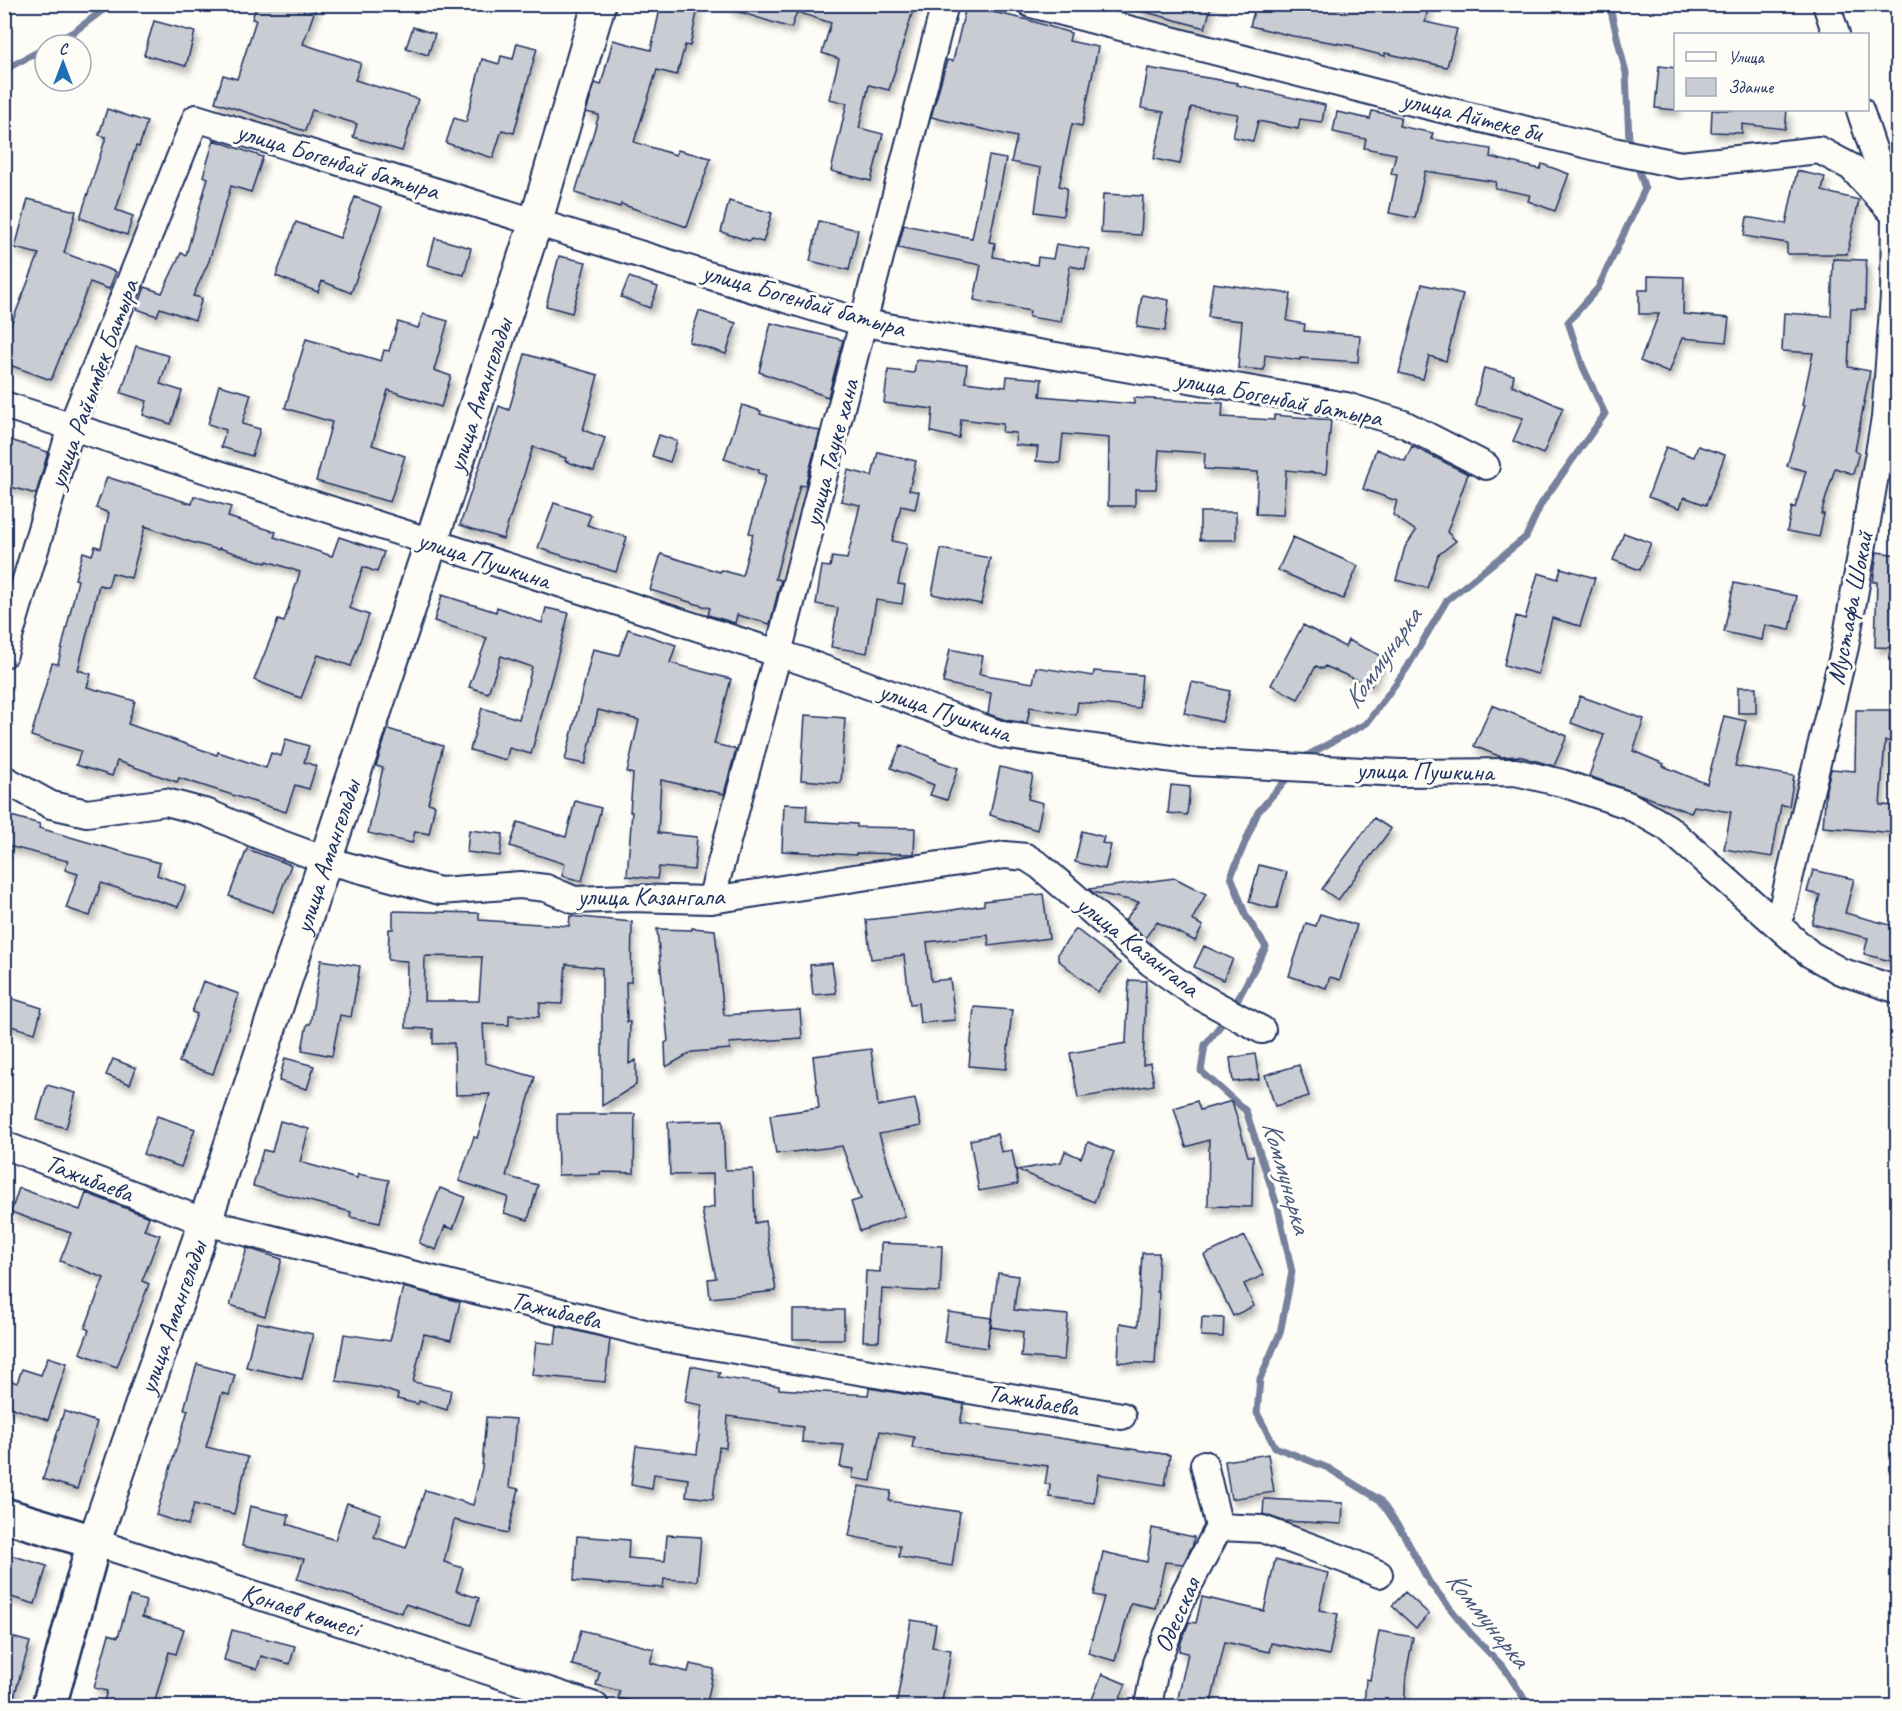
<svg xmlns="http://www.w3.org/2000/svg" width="1902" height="1711" viewBox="0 0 1902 1711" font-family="Caveat,sans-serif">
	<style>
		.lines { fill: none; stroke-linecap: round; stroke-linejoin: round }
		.stream { stroke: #76819c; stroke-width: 7 }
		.building { fill: #c9ccd3; stroke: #1b2f5e; stroke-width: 1.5; fill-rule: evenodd; filter: url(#shadow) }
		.minor-casing { stroke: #1b2f5e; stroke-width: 30 }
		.tertiary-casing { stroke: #1b2f5e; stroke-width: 36 }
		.secondary-casing { stroke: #1b2f5e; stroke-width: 38 }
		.minor { stroke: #fdfcf7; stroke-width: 26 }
		.tertiary { stroke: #fdfcf7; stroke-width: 32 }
		.secondary { stroke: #fdfcf7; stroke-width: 33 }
		.labels { text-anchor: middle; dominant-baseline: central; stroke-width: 6; stroke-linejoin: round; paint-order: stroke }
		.street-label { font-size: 26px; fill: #1b2f5e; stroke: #fdfcf7 }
		.water-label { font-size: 27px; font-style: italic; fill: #49587d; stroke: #fdfcf7 }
	</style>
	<defs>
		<filter id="shadow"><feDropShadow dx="3.5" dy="6" stdDeviation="3" flood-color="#0004"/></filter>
	</defs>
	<rect width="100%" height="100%" fill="#fdfcf7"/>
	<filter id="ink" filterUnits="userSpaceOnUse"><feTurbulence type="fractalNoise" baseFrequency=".0167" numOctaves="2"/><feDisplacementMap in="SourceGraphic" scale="12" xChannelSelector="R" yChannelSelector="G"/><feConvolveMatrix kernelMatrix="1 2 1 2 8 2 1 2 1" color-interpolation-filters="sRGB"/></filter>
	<g filter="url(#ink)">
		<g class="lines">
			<path class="stream" d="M1609,4L1626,73L1629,140L1632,148
				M50,45L75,31L111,4
				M4,70L45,48
				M1302,761L1306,756L1367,723L1407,668L1447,600L1526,537L1541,504L1605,414L1583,367L1568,322L1598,288L1645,189L1636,162
				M1233,1008L1266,947L1246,916L1231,876L1258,812L1291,774
				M1227,1017L1205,1045L1201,1071L1246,1111L1278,1208L1292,1272L1280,1333L1260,1379L1257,1413L1275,1447L1328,1468L1380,1500L1404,1535L1429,1582L1471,1634L1505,1669L1529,1706"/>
		</g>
		<path class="building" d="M257,4H317L303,44L361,63L355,80L418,99L402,151L353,137L357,124L312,110L305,131L215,102L223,75L237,79L256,20L252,19Z
			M661,4H683L698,8L690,46L685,45L677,75L657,70L634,142L676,155L677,150L711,158L687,227L621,204L620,207L575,193L599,115L586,112L595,83L601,85L613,40L651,50Z
			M730,4H915L889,90L869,85L859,128L883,134L871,181L831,171L847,103L829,99L839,59L822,53L831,23L797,12L791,28L730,9Z
			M1139,4H1212L1205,28L1138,10Z
			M1256,4H1377L1404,11L1406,4H1429L1425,22L1457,29L1447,67L1385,53V56L1354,48V46L1293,36L1250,26Z
			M966,6L1028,20L1071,33L1069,41L1098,47L1082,126L1072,124L1059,186L1067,188L1063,216L1035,212L1041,168L1011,162L1017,137L931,117L947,60L953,61Z
			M154,21L195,32L186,66L144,55Z
			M413,27L435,34L428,55L406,48Z
			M517,43L537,48L514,133L502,130L493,158L446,143L454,118L466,122L482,59L499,64L501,56L513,59Z
			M1659,66L1676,68V110L1655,108Z
			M1148,68L1237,83V85L1325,105L1322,122L1300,119L1298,129L1258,121L1253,141L1233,137L1238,114L1191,107L1180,164L1154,159L1164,112L1141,108Z
			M107,109L147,122L139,147L136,146L116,210L133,216L127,235L80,218L106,137L99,135Z
			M1712,110H1787L1785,129L1742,124V133L1711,132Z
			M1372,111L1401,117L1399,126L1433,133L1431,139L1491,149L1490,157L1540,169L1542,164L1569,174L1555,211L1528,201L1530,195L1495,188L1496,182L1425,171L1415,218L1389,213L1397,175L1391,174L1396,154L1364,148L1366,139L1333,132L1337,112L1370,119Z
			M214,140L263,157L251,192L231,186L209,261L193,296L202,298L195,320L160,308L157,316L137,309L145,287L162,293L181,253L186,255L208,178L203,176Z
			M989,156L1006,159L989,242L995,243L993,257L1037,265L1038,257L1053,259L1056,244L1089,249L1085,269L1070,266L1061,322L1029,317L1030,311L974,300L981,265L898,248L904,225L972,238Z
			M1797,171L1825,177L1822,191L1859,200L1847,254H1787V243L1744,236L1747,217L1786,224Z
			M1103,194L1143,196L1141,235L1101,233Z
			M355,197L382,207L351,293L322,281L318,292L276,276L296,222L340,238Z
			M28,199L76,211L64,253L116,272L109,289L90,282L51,380L4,363V325L10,327L39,254L15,248Z
			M729,201L772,213L763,242L751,239L750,241L721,232Z
			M819,221L858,230L849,270L810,261Z
			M435,238L471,248L464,275L428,265Z
			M559,256L586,262L572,313L546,306Z
			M1833,259L1866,260L1865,309H1851L1848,367L1870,371L1855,451L1859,452L1853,474L1835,468L1821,514H1824L1819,537L1787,531L1792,507L1795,508L1806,471L1787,466L1805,405H1802L1813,353L1782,351L1784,313L1831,316Z
			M1648,276L1684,277L1683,314L1729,318L1726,342L1682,338L1669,373L1640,361L1659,314H1639V290H1648Z
			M629,277L658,287L650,308L621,297Z
			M1213,283L1291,294L1287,321L1305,324L1304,331L1360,335L1358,362L1300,358V360L1265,355L1264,370L1238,368L1242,321L1208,317Z
			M1422,284L1463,294L1446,361L1429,356L1423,379L1399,373Z
			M1142,295L1169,300L1165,331L1137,327Z
			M699,311L736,323L726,354L689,342Z
			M423,314L448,321L434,370L451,376L441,407L388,390L372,445L405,456L390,502L316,481L332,422L285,408L306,339L381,361L384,350L389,351L398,322L418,328Z
			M771,323L843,340L828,397L759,372Z
			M136,346L169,356L160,384L182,391L171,424L143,415L147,401L121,393Z
			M525,354L598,375L583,430L605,438L594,471L565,461L566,458L533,447L503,539L460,525L499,406L509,410Z
			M916,360L967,365L965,382L1006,387L1007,376L1042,379L1040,396L1134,404V398L1223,403L1222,417L1274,420V415L1331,420L1326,474L1286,470L1283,515L1256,514L1258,472L1204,469L1205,453L1159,450L1156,489H1135V506H1108L1109,438L1063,434L1060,463L1036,461L1038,447L1015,445L1016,433L1002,432L1003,424L961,419L959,438L931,432L933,409L884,403L888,370L914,373Z
			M1484,368L1514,375L1512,385L1563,408L1543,454L1513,441L1523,418L1475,405Z
			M219,385L251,394L242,424L260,429L252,456L221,447L226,430L208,424Z
			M742,405L761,411L760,414L820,431L805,486L800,485L775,579L781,580L770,624L737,615L735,623L708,615L710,608L650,590L661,554L720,572L721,570L742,576L753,534L749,533L766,475L758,473L759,470L724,459Z
			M659,435L677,441L670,462L652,456Z
			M4,438L48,452L36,494L4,485Z
			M1412,446L1468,474L1447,532L1456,541L1438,555L1427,588L1396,580L1405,547L1416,531L1393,515L1397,501L1363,489L1376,449L1405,461Z
			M1698,446L1725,455L1706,505L1684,497L1680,508L1648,497L1666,447L1694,457Z
			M878,452L916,461L909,490L919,492L915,509L901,506L892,541L907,544L898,584L905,585L902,604L876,600L867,653L831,647L838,608L816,604L822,566L830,567L832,557L847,559L860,505L841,501L848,470L872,476Z
			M107,477L192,504L194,496L231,507L228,517L276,532L274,537L332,556L339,537L384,552L377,572L363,567L349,608L369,615L351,666L318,655L301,698L254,680L278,620L284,622L300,572L267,561L266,563L219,548V550L184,540L145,526L131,578L112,573L108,587L99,585L78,670L91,674L87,687L135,701L128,724L217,755L218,752L266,768L271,753L281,756L286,739L309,746L304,762L316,766L309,789L295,785L286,812L179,778L177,782L117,761L112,776L76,765L81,751L31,736L52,663L58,664L78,580L75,579L83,552L92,555L95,546L101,548L109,513L96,508Z
			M554,503L591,515L587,525L627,537L616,572L538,548Z
			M1200,512H1236V540H1200Z
			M1624,533L1651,543L1640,570L1613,560Z
			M1293,537L1358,566L1343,599L1278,570Z
			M941,549L990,558L981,604L932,594Z
			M1877,552L1898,555V648L1875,647L1877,582H1873Z
			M1561,568L1595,578L1580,626L1552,618L1538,674L1504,665L1516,616L1525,619L1538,573L1558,579Z
			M1734,583L1797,596L1790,630L1765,625L1762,640L1724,632Z
			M442,595L496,612L497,607L542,623L546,608L569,613L531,754L509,748L506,760L470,750L482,708L519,719L532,667L501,656L488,693L469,687L487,638L434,621Z
			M1303,625L1345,647L1348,640L1384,657L1371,686L1325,666L1323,669L1316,666L1298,699L1271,685Z
			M628,629L676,645L670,663L731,679L714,744L736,749L724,794L661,780L658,833L697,837L694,870L659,867L657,879L627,876L632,812H630L633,774L627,772L639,720L598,710L585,764L565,760L593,649L619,655Z
			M950,649L983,656L979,674L1033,683L1036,667L1093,676L1094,671L1142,675L1139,708L1078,702L1076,715L1030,707L1027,723L1006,720L988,714L991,693L943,683Z
			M1192,682L1230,691L1222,722L1184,713Z
			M1738,687H1756V713H1738Z
			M1580,696L1644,719L1633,751L1664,764L1663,766L1707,784L1724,716L1746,721L1735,766L1794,776L1789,806L1781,805L1772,857L1724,849L1731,812L1694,806L1691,813L1589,776L1604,735L1571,723Z
			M1492,705L1567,736L1554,766L1519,756L1501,757L1474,746Z
			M1856,710H1890V741H1885L1880,805L1898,806L1896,833L1823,827L1826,789L1831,769L1855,771Z
			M805,715L845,718L841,783L801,780Z
			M388,729L443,746L428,803L435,805L429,834L415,831L412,843L368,833L383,768L376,766Z
			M901,745L936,759L935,760L958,768L947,800L930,795L934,785L891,768Z
			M1000,767L1033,775L1028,799L1043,803L1037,830L990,815Z
			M1171,785L1190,787L1187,815L1168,813Z
			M575,801L601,808L582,881L562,876L565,864L510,846L518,822L566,837Z
			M784,804L807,805L806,821L857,824V827L915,828L914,854L856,853V855L782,851Z
			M4,814L40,824L39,828L160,863L157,875L186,886L178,907L101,883L90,916L66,908L78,874L65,870L68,861L4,845Z
			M1374,818L1391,829L1338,900L1322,889Z
			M469,830L503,834L500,856L467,852Z
			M1082,831L1104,837L1102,843L1111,845L1105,869L1075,862Z
			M247,849L291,865L273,912L229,896Z
			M1259,865L1287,872L1277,908H1270L1249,902Z
			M1813,870L1854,879L1845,913L1898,927V963L1864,954L1868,938L1812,924L1820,895L1807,892Z
			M1175,878L1206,894L1192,920L1203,926L1195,941L1157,922L1145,938L1125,920L1139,902L1092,892L1089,889Z
			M1043,894L1049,938L989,946L988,935L927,942L931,981L950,979L955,1020L920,1023L918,1003L910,1004L904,955L871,959L866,920L946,911L984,905V901Z
			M393,911L479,913V920L569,926L570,916L632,922L631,982H626L627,1022H630L629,1064L636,1060V1085L602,1106V968L566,964L562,1004L540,1003L539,1017L509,1015V1025L483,1024L485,1063L535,1077L506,1176L538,1185L528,1220L504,1213L508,1197L459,1181L474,1137L477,1138L490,1094L456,1095L454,1043L433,1044V1029L406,1028L407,961L388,960L389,929H393ZM425,956L482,957L479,1001H424Z
			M1320,914L1357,925L1340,980L1330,977L1326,988L1289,976L1306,923L1316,926Z
			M692,928L715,930L724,1015L800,1010L802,1038L729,1043L730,1049L692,1052L666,1067L665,1043L668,1041L657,929L692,930Z
			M1076,929L1120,963L1098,992L1058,960V953Z
			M1204,946L1233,959L1223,980L1194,967Z
			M321,960L360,966L351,1017L340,1015L332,1056L302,1050L307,1024H310Z
			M832,963L836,993L813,995L810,965Z
			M1129,980L1146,981L1143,1065L1150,1063L1154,1085L1078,1098L1070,1053L1126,1043Z
			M203,981L239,994L213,1074L179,1062L197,1014L192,1012Z
			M4,996L42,1008L35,1033L4,1024Z
			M974,1007L1012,1010L1006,1069L969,1066Z
			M871,1049L878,1106L915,1099L921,1126L879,1134L905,1216L860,1231L851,1202L861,1199L842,1146L776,1154L770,1115L819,1108L813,1056Z
			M1255,1054L1259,1079L1233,1082L1230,1058Z
			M285,1058L314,1066L307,1089L279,1081Z
			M113,1059L136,1068L130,1084L106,1075Z
			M1299,1065L1309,1096L1275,1106L1265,1075Z
			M47,1085L76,1093L66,1128L37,1120Z
			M1197,1101L1200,1110L1232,1101L1248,1156H1253L1252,1207L1208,1206L1209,1140L1186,1147L1174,1108Z
			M557,1114H635L634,1173L600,1172V1174L558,1175Z
			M157,1116L195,1129L181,1167L143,1154Z
			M723,1120L725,1170L753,1169L755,1223L765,1221L776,1291L710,1298L708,1279L716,1278L702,1210L714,1207L713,1174L670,1175L668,1122Z
			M280,1121L309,1129L300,1162L357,1178L358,1174L389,1180L380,1223L350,1217L351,1212L253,1186L263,1150L272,1152Z
			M997,1134L1001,1152L1012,1150L1018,1184L979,1191L970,1140Z
			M1088,1142L1114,1152L1094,1202L1017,1170L1061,1162L1065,1151L1081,1158Z
			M19,1188L80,1210L86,1193L149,1217L144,1230L160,1235L142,1281L149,1284L117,1367L80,1353L89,1330L85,1328L104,1278L60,1261L71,1233L11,1212Z
			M440,1188L465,1197L453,1229L445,1226L436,1250L419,1243Z
			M1245,1236L1264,1275L1244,1284L1254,1306L1233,1316L1204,1255Z
			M881,1243L942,1246L940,1292L882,1289L879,1341H863L866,1271L880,1272Z
			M247,1248L282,1259L265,1316L230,1305Z
			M1142,1253H1159L1157,1292H1159L1155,1364L1118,1362L1120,1323L1138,1326Z
			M998,1273L1018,1276L1014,1310L1068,1315L1064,1360L1021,1357L1023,1332L991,1327Z
			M403,1287L460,1302L451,1340L424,1334L413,1382L451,1390L447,1410L419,1401L418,1404L397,1399L398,1394L380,1388L336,1381L344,1334L390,1341Z
			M793,1310H844V1339H793Z
			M948,1312L991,1318L987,1348L944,1342Z
			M1202,1317L1224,1318L1223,1337L1201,1336Z
			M257,1322L313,1334L302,1379L246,1367Z
			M557,1326L610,1339L605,1382L532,1375L536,1342L555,1344Z
			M48,1357L67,1363L48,1420L4,1405V1378L17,1383L22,1369L41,1375Z
			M197,1364L235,1375L229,1395L222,1393L206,1447L248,1457L234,1514L194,1504L188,1525L156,1515L188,1410L184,1409Z
			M691,1366L720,1372L718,1377L779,1386V1389L868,1395L869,1388L964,1404L960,1423L1170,1455L1165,1485L1098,1474L1094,1503L1049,1497L1050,1484H1045L1048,1466L912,1448L914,1437L880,1431L871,1481L852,1478L854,1469L840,1467L844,1445L802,1442L803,1427L728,1416L726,1448L719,1447L713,1499L686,1496L688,1479L654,1474L652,1489L631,1485L636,1446L697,1454L702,1405L685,1402Z
			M64,1411L97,1422L77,1489L43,1479Z
			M486,1417L516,1419L509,1487L519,1489L508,1533L454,1520L444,1562L463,1568L456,1591L479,1598L471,1625L405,1604L402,1613L297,1579L304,1559L242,1546L250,1506L289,1515L287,1524L335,1540L347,1503L381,1514L374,1537L406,1548L425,1490L473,1505L482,1468Z
			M1268,1454L1274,1492L1231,1499L1225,1461Z
			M859,1486L891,1491L889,1501L960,1512L952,1566L899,1557L900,1546L849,1536Z
			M1264,1499L1343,1503L1342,1524L1283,1521L1263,1514Z
			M1152,1528L1194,1537L1193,1544L1183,1564L1165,1562L1155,1608L1131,1603L1115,1661L1088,1653L1104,1597L1094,1595L1103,1552L1147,1562Z
			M667,1535L701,1537L697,1581L664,1579L663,1588L574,1581L577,1536L629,1540L628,1558L665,1561Z
			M4,1553L47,1566L35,1604L4,1595Z
			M1275,1560L1328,1573L1319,1610L1338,1614L1329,1655L1271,1643L1269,1652L1225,1642L1210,1707H1176L1188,1653L1179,1651L1181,1642L1189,1622L1196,1623L1202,1597L1264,1611Z
			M1405,1592L1429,1614L1416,1628L1392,1606Z
			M130,1596L146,1601L142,1617L184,1629L176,1654L169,1652L153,1707H102L107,1691L94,1688L109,1634L118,1637Z
			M911,1620L936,1624L932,1647L951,1650L941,1707H896Z
			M232,1630L295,1646L290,1664L261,1656L257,1669L224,1660Z
			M581,1630L654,1649L650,1663L688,1672L690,1664L714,1669L706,1707H660L640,1703L618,1698L620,1691L596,1685L600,1672L572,1665Z
			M1379,1631L1413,1637L1406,1675L1404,1707H1364L1366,1679L1370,1680Z
			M4,1635L30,1642L11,1707H4Z
			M1102,1674L1126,1684L1116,1707H1089Z"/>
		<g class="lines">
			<defs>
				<g id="minor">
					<path d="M1031,4L1404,100L1613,151L1681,165L1819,150L1851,167L1895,215"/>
					<path d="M1826,4L1836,34"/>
					<path d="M4,405L802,661L1002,735L1194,762L1401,773L1515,772L1562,783L1628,805L1668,828L1810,954L1840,971L1898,990"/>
					<path d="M4,654L71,428L196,118L864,323L1346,406L1404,424L1486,466"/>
					<path d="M4,779L51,805L87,813L166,802L208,813L260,836L325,860L440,891L520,885L546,888L574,900L629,898L711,900L1005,855L1026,857L1040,866L1151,963L1194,993L1262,1030"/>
					<path d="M711,900L778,653L945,4"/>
					<path d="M1778,925L1845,647L1885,418L1894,296L1895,215L1860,110"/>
					<path d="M4,1145L205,1222L665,1338L1122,1416"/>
					<path d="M1219,1527L1262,1529L1346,1560L1379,1574"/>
					<path id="s1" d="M94,1542L595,1706"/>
					<path d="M1148,1706L1156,1663L1184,1594L1219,1527L1204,1464"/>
				</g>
				<g id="tertiary">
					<path id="s2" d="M94,1542L205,1222L431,543L536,221L599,4"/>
				</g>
				<path id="secondary" d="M4,1515L94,1542L49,1706"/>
			</defs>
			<use href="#minor" class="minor-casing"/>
			<use href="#tertiary" class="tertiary-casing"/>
			<use href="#secondary" class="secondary-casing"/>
			<use href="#minor" class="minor"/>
			<use href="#tertiary" class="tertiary"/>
			<use href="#secondary" class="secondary"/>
		</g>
	</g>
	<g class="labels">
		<g class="street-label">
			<text transform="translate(1472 116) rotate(14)">улица Айтеке би</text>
			<text transform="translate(338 161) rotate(17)">улица Богенбай батыра</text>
			<text transform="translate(804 300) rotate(16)">улица Богенбай батыра</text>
			<text transform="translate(93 384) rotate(-70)">улица Райымбек Батыра</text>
			<text stroke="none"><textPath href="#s2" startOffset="1210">улица Амангельды</textPath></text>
			<text transform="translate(1279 398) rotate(11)">улица Богенбай батыра</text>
			<text transform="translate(831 453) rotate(-75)">улица Тауке хана</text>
			<text transform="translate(484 560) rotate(18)">улица Пушкина</text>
			<text transform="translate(1850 608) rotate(-79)">Мустафа Шокай</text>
			<text transform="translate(945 712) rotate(19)">улица Пушкина</text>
			<text transform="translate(1425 771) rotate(1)">улица Пушкина</text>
			<text stroke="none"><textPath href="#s2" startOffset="724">улица Амангельды</textPath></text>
			<text x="651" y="896">улица Казангапа</text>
			<text transform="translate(1138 946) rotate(38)">улица Казангапа</text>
			<text transform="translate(89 1178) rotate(21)">Тажибаева</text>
			<text transform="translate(556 1310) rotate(14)">Тажибаева</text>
			<text stroke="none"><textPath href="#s2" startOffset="238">улица Амангельды</textPath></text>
			<text transform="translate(1033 1400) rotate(10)">Тажибаева</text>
			<text stroke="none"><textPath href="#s1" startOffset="218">Қонаев көшесі</textPath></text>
			<text transform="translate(1177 1615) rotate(-66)">Одесская</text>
		</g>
		<g class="water-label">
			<text transform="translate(1382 658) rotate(-55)">Коммунарка</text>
			<text transform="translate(1287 1177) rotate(74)">Коммунарка</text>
			<text transform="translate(1488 1619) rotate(51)">Коммунарка</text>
		</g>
	</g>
	<rect width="1902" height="1711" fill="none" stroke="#fdfcf7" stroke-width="24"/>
	<rect x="12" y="12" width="1878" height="1687" fill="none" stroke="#1b2f5e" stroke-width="2" filter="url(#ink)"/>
	<rect x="1674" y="33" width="195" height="78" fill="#fdfcf7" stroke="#a3aaba" stroke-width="1.5"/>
	<rect x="1686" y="52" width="30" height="9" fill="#fdfcf7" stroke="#a3aaba" stroke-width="1.5"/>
	<text x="1728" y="63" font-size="18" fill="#1b2f5e">Улица</text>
	<rect x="1686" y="78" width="30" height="18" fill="#c9ccd3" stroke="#a3aaba" stroke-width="1.5"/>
	<text x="1728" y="93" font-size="18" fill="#1b2f5e">Здание</text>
	<g transform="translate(63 63)"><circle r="28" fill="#fdfcf7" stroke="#a3aaba" stroke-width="1.5"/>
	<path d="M0-4.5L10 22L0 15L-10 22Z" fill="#1f6fb2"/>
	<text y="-9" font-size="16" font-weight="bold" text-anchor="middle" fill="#1b2f5e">С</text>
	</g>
</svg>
